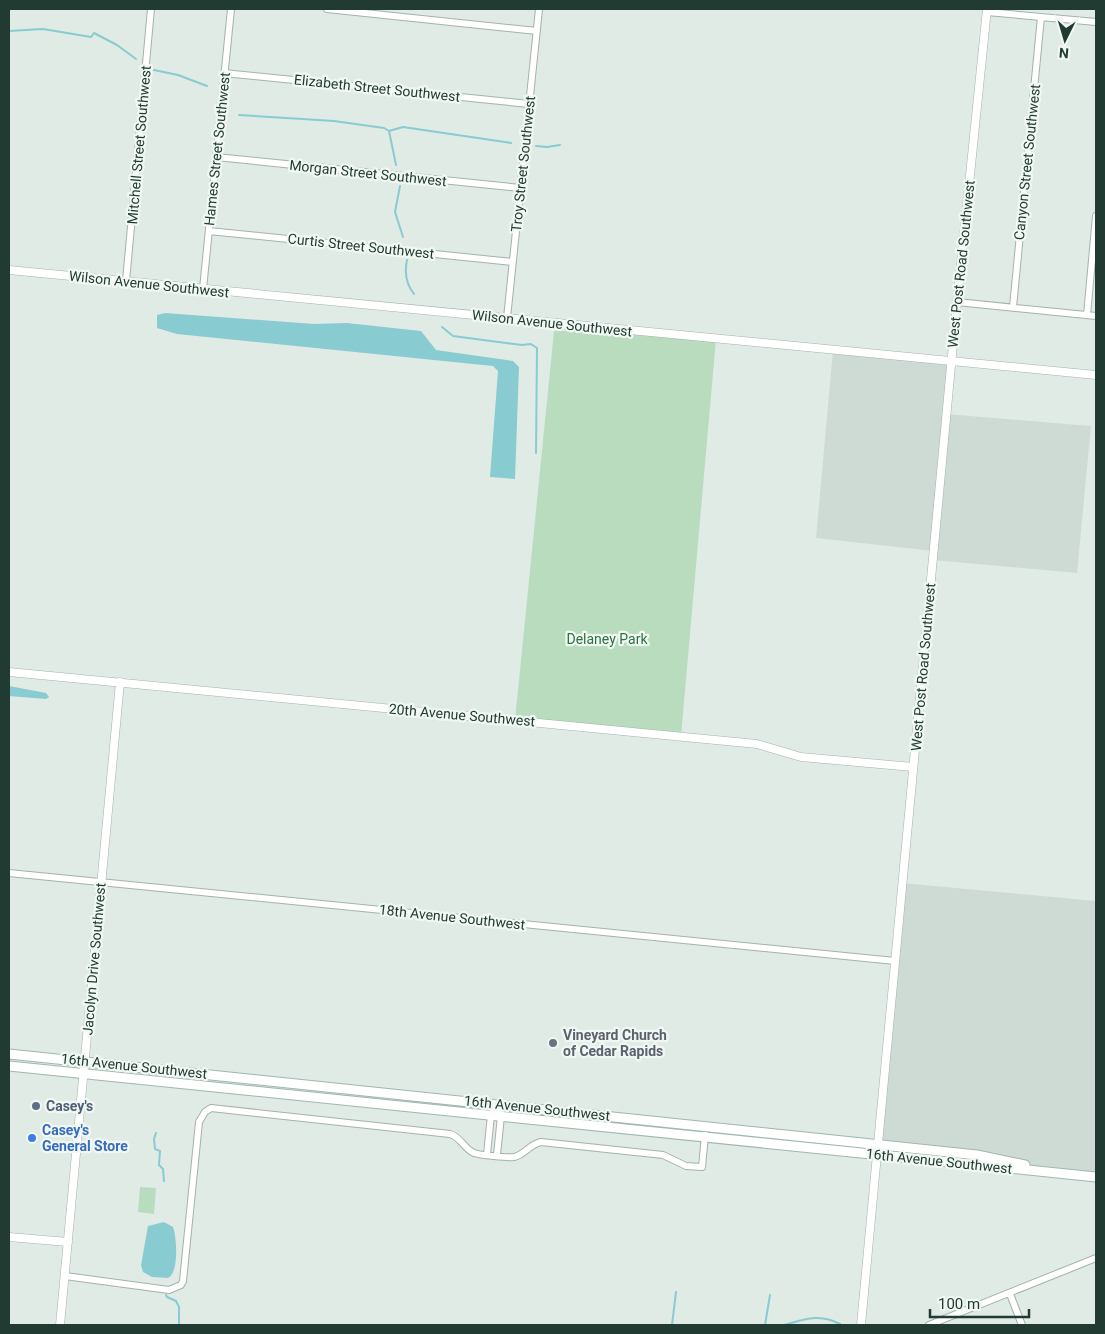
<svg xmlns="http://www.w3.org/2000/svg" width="1105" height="1334" viewBox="0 0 1105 1334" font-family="Roboto,sans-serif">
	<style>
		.built { fill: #cedbd4 }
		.green { fill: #b9dcbf }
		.water { fill: #88cbd0 }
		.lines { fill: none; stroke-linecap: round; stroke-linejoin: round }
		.stream { stroke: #88cbd0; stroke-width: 2 }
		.minor-casing { stroke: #a3b3ac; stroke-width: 8 }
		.tertiary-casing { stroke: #a3b3ac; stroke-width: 9 }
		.secondary-casing { stroke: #9fb7ac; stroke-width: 11 }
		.minor { stroke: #fff; stroke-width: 6 }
		.tertiary { stroke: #fff; stroke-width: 8 }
		.secondary { stroke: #fff; stroke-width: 9 }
		.worship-dot { fill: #6b7280; stroke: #f1f8f3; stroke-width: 2 }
		.service-dot { fill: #5c6f8a; stroke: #f1f8f3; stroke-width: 2 }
		.shop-dot { fill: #3f7fe0; stroke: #f1f8f3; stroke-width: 2 }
		.labels { text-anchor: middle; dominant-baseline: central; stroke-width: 4.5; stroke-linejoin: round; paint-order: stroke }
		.street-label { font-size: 14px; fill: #213b32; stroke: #f1f8f3 }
		.park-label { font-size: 14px; fill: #2b7241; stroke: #f1f8f3 }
		.worship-label { font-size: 14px; font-weight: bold; fill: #5b616d; stroke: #f1f8f3; text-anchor: start }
		.service-label { font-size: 14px; font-weight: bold; fill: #4e5e75; stroke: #f1f8f3; text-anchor: start }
		.shop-label { font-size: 14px; font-weight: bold; fill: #366cbe; stroke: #f1f8f3; text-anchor: start }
	</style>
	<rect width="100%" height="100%" fill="#e0ebe5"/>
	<path class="built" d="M833,350L951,362L947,414L1091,426L1077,573L933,560V551L816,538Z
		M902,883L1096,901V1177L877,1155Z"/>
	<path class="green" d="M621,330L716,339L681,736L515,720L554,331Z
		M140,1187L156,1188L154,1214L138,1212Z"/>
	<path class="water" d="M165,313L314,324L347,323L421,331L436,350L513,361L519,367L515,479L490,477L498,371L493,366L177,334L157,328V315Z
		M9,686L46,693L49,697L46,699L9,696Z
		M164,1222L173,1227C177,1238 179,1273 168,1278L152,1277L143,1272L141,1265L148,1226Z"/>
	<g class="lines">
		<path class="stream" d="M9,31L43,29L91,37L94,33L117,45L136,59
			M154,70L178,75L207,86
			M239,115L334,121L384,128L389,131L396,165
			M389,131L403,127L511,143
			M536,146L547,147L560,145
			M400,186L395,212L403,237
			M407,260C404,274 406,284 414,294
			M442,327L453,336L522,345L531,344L537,348L536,453
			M156,1133L154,1139L155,1149L160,1151L159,1165L163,1169L164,1181
			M166,1295L167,1297L176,1301L179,1307V1325
			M672,1325L676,1292
			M765,1325L770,1295
			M784,1325C805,1319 820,1313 840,1324"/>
		<defs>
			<path id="minor" d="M327,9L537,31
				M987,12L1096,22
				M224,73L529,104
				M216,157L521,188
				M209,231L513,262
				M126,281L151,9
				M203,289L231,9
				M957,302L1096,316
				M1013,307L1041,17
				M1087,315L1096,216
				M507,318L539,9
				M9,873L895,961
				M497,1104L501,1116L497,1155
				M487,1154L491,1115L497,1104
				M65,1276L169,1290L181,1285L183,1281L199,1122L205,1112L211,1108L450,1134C461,1137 464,1149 474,1153C480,1155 508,1158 514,1157C524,1155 530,1144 541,1142L663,1155L686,1166L702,1167L705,1135
				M1010,1294L1022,1325
				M929,1325L1096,1258"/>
			<path id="tertiary" d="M9,270L1096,375
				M9,672L757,744L801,757L913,767
				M9,1237L68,1242
				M60,1325L120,682
				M861,1325L957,302L987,9"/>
			<path id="secondary" d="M9,1054L977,1155L1025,1165
				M9,1066L1096,1177"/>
		</defs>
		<use href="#minor" class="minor-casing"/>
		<use href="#tertiary" class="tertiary-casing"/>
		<use href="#secondary" class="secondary-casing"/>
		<use href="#minor" class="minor"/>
		<use href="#tertiary" class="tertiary"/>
		<use href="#secondary" class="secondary"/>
	</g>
	<circle class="worship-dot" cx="553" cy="1043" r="5"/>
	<circle class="service-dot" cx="36" cy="1106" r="5"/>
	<circle class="shop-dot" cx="32" cy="1138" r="5"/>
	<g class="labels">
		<g class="street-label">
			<text transform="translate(377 88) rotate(6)">Elizabeth Street Southwest</text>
			<text transform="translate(139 145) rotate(-85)">Mitchell Street Southwest</text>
			<text transform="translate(217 149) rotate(-84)">Hames Street Southwest</text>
			<text transform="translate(1027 162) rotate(-84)">Canyon Street Southwest</text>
			<text transform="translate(523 164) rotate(-84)">Troy Street Southwest</text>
			<text transform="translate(368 173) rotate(6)">Morgan Street Southwest</text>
			<text transform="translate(361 246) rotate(6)">Curtis Street Southwest</text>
			<text transform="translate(961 264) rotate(-84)">West Post Road Southwest</text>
			<text transform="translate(149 284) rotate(6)">Wilson Avenue Southwest</text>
			<text transform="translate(552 323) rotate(6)">Wilson Avenue Southwest</text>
			<text transform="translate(923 667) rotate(-85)">West Post Road Southwest</text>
			<text transform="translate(462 715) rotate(5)">20th Avenue Southwest</text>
			<text transform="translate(452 917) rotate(6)">18th Avenue Southwest</text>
			<text transform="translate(94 959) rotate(-85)">Jacolyn Drive Southwest</text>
			<text transform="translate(134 1066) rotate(6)">16th Avenue Southwest</text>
			<text transform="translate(537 1108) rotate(6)">16th Avenue Southwest</text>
			<text transform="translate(939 1161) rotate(6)">16th Avenue Southwest</text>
		</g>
		<g class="park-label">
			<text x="607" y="639">Delaney Park</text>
		</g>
		<g class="worship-label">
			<text x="563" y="1035">Vineyard Church<tspan x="563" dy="16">of Cedar Rapids</tspan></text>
		</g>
		<g class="service-label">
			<text x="46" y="1106">Casey's</text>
		</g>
		<g class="shop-label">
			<text x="42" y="1130">Casey's<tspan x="42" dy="16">General Store</tspan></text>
		</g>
	</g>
	<rect width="1105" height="1334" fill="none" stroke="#213b32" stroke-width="20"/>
	<g transform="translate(1065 40) rotate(185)" stroke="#f1f8f3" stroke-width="4" paint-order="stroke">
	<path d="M0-4L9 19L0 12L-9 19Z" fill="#213b32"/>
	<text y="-8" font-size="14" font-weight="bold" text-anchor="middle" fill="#213b32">N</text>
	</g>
	<path d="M930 1309v8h99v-8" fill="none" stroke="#213b32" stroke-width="2.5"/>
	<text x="938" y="1309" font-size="15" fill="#213b32" stroke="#f1f8f3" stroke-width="4" paint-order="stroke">100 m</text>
</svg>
